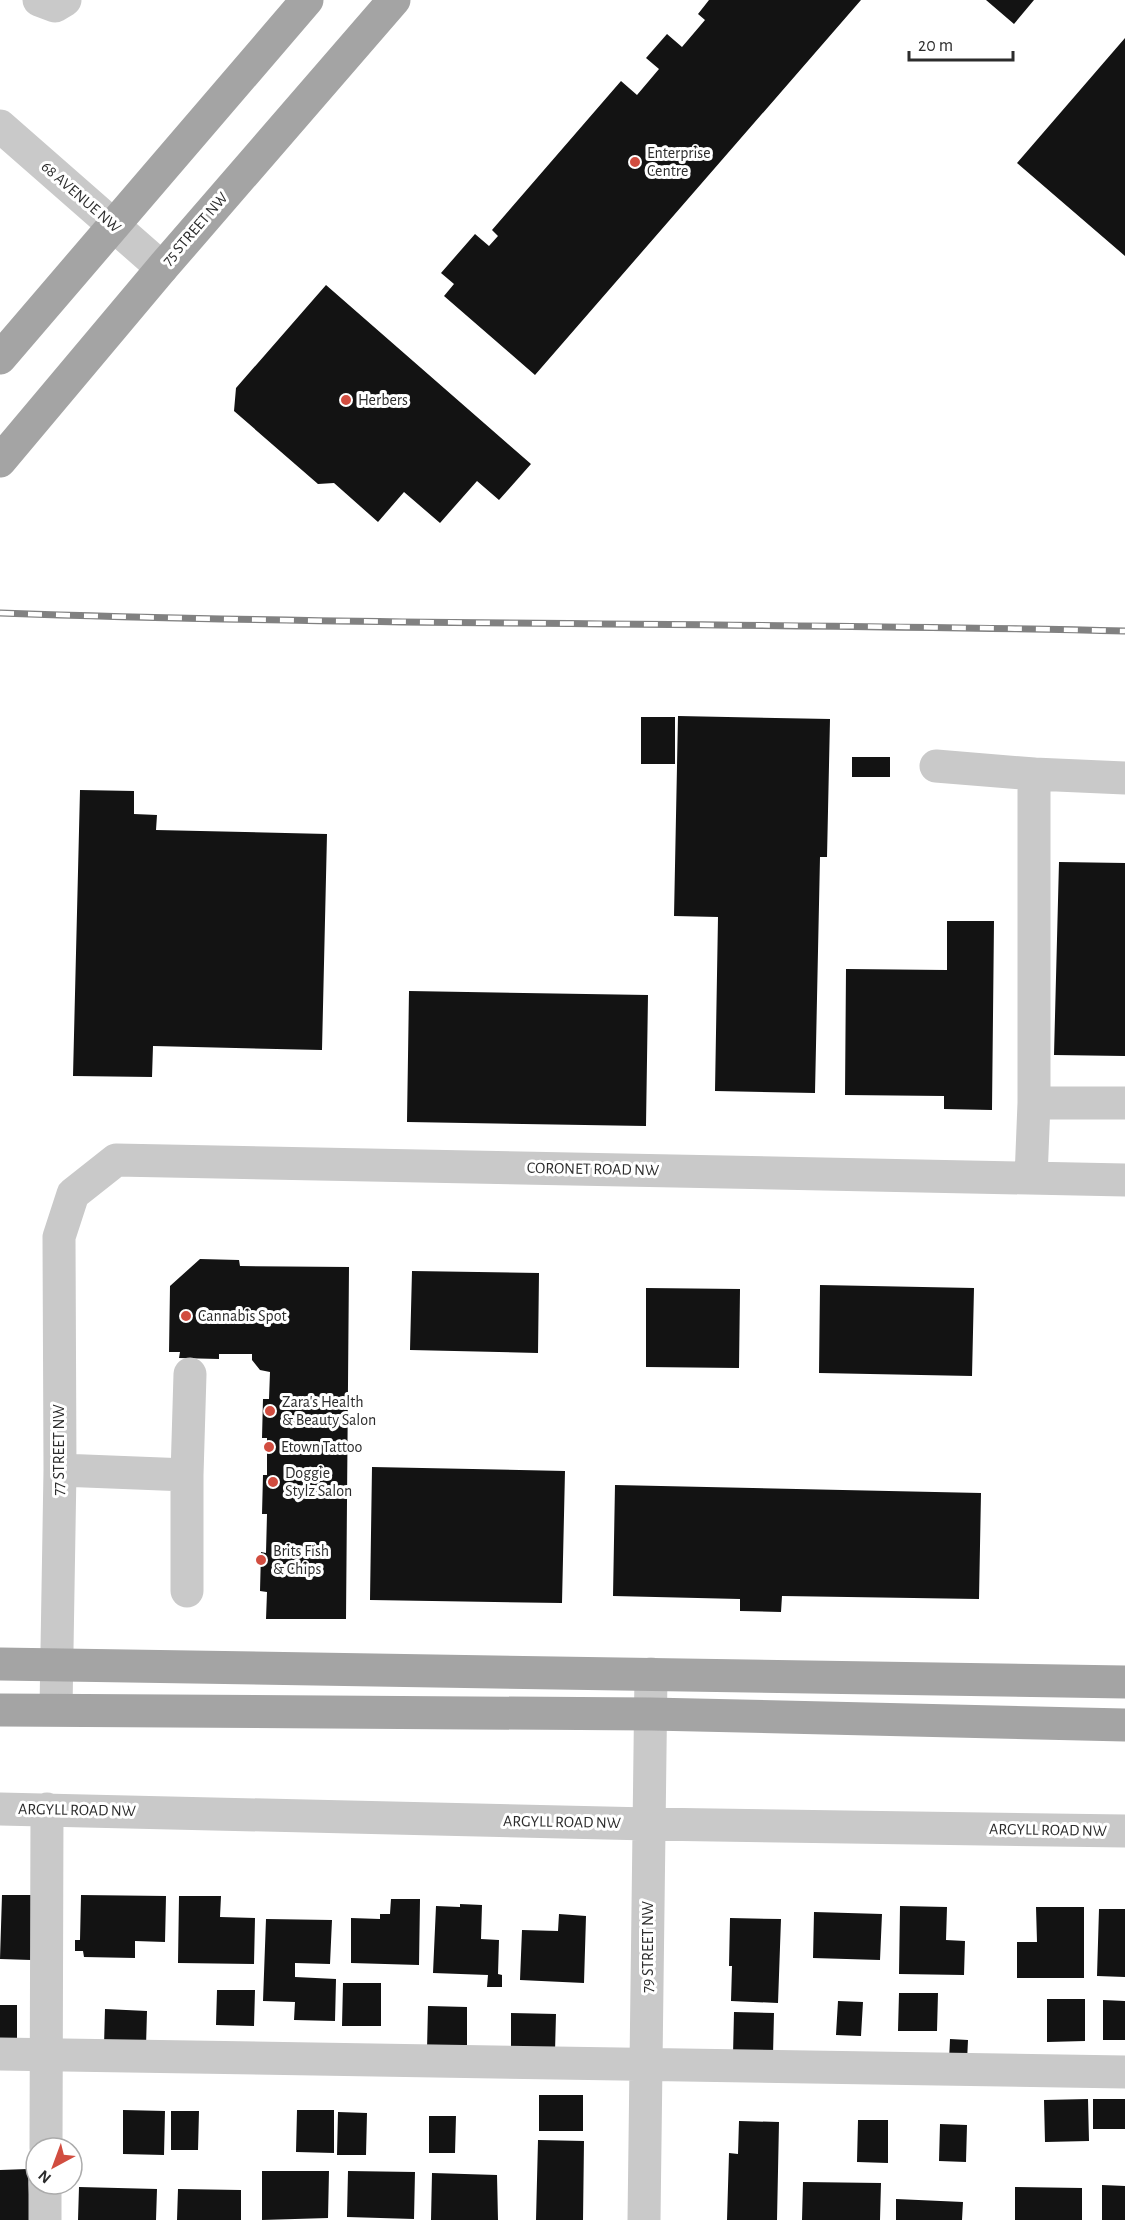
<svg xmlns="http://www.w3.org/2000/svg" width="1125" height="2220" viewBox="0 0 1125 2220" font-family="'Alegreya Sans',sans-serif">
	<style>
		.building { fill: #131313 }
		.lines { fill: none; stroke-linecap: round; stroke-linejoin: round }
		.minor { stroke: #c9c9c9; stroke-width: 33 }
		.major { stroke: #a4a4a4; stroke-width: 33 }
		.rail-casing { stroke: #818181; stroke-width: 7 }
		.rail { stroke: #fff; stroke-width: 4.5; stroke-dasharray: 14; stroke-linecap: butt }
		.poi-dot { fill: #d14d40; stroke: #fff; stroke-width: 2 }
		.labels { text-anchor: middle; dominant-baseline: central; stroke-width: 6; stroke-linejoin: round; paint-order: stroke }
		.poi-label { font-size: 16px; fill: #2c2c2c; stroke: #fff; text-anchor: start }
		.street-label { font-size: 16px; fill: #2c2c2c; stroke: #fff }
	</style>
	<rect width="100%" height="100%" fill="#fff"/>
	<path class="building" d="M709,0H861L535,375L444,296L454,284L441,273L475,234L489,246L498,236L492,230L621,81L637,95L659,69L646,58L667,34L682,47L705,20L698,14Z
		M986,0H1034L1014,24Z
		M1125,38V256L1017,163Z
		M326,285L531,464L499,500L477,481L440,523L404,492L378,522L334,483L318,484L234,411L236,388Z
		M678,716L830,719L827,857H820L815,1093L715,1091L718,917L674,916Z
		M641,717H675V764H641Z
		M852,757H890V777H852Z
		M80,790L134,791V814L157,815L156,830L327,834L322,1050L153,1046L152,1077L73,1076Z
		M1059,862L1125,863V1056L1054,1055Z
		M947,921H994L992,1110L944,1109V1096L845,1095L846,969L947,970Z
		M409,991L648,995L646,1126L407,1122Z
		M200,1259L239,1260L240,1266L349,1267L346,1619H266L267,1592L260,1591L261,1552L266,1553L267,1514H262L263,1475H267V1438H262L263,1399H269L270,1372L260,1370L252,1360V1354H219V1359L179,1358L180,1352H169L170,1286Z
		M412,1271L539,1273L538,1353L410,1350Z
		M820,1285L974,1288L972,1376L819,1373Z
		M646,1288L740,1289L739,1368L646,1367Z
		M372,1467L565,1471L562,1603L370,1600Z
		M615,1485L981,1493L979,1599L782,1596L781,1612L740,1611V1599L613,1596Z
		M2,1895H36L31,1960L0,1959Z
		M81,1895L166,1896L165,1942L135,1941V1958L84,1957L83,1951H75V1940H80Z
		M179,1896H221L220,1917L255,1918L254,1964L178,1963Z
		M391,1899H420L419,1965L351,1963V1918L380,1919V1914H390Z
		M460,1904L482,1905L481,1939L499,1940L498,1974L502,1975V1987H487L488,1975L433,1973L436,1906L460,1907Z
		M900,1906L947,1907L946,1940L965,1941L964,1975L899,1974Z
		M1036,1907H1084V1978H1017V1942H1037Z
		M1099,1909H1125V1977L1097,1976Z
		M814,1912L882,1914L880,1960L813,1958Z
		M559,1914L586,1916L584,1983L520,1980L522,1930L558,1931Z
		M730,1918L781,1919L778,2003L731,2001L732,1966H729Z
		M266,1919L332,1920L330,1964L295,1963V1977L336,1979L335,2021L294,2020L295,2002L263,2001Z
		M343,1983H381V2026H342Z
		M217,1990H255L254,2026L216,2025Z
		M899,1993H938L937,2031H898Z
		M1047,1999H1085V2041L1047,2042Z
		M1103,2000L1125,2001V2040H1103Z
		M838,2001L863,2002L861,2036L836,2035Z
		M0,2005H17V2044H0Z
		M428,2006L467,2007V2050H427Z
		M105,2009L147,2011L146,2047L104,2046Z
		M734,2012L774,2013L773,2055H733Z
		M511,2013L556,2014L555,2052H511Z
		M950,2039L968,2040L967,2061L949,2060Z
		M539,2095H583V2131H539Z
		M1088,2099L1089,2141L1045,2142L1044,2100Z
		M1093,2099H1125V2129H1093Z
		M123,2110L165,2111L164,2155L123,2154Z
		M297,2110H334V2153L296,2152Z
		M171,2111H199L198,2150H171Z
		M338,2112L367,2113L366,2155H337Z
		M429,2116H456L455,2153H429Z
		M858,2120H888V2163L857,2162Z
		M739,2121L779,2122L777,2220H727L729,2153L738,2154Z
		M940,2124L967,2125L966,2162L939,2161Z
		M538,2140L584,2141L583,2220H536Z
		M28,2169L30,2220H0V2170Z
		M262,2171H329L328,2218L262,2220Z
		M348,2171L415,2172L414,2219L347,2217Z
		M432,2173L497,2175L498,2220H431Z
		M803,2182L881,2183L880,2220H802Z
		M1102,2185L1125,2186V2220H1102Z
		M79,2187L157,2189L156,2220H78Z
		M1015,2187L1082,2188V2220H1015Z
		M178,2189L241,2190V2220H177Z
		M896,2199L963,2202L962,2220H896Z"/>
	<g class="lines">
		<path class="minor" d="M39,0L55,6L65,0
			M0,126L162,268
			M936,766L1034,774
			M1034,1103V774L1125,778
			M1031,1178L1034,1103H1125
			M60,1470L187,1475V1591
			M187,1475L190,1374
			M56,1709L60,1470L59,1237L73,1194L116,1160L1125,1180
			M0,1809L649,1824L1125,1831
			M0,2054L1125,2072
			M46,2148L47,1809
			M45,2220V2184
			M644,2220L651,1674"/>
		<path class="major" d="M0,358L307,0
			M0,461L162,268L394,0
			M0,1664L1125,1682
			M0,1710L651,1714L1125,1725"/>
		<defs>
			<path id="rail" d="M0,613C375,626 750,622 1125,631"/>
		</defs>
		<use href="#rail" class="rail-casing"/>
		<use href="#rail" class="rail"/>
	</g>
	<g class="poi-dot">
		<circle cx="635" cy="162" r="6"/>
		<circle cx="346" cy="400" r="6"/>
		<circle cx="186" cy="1316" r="6"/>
		<circle cx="270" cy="1411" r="6"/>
		<circle cx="269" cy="1447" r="6"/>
		<circle cx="273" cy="1482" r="6"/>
		<circle cx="261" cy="1560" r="6"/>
	</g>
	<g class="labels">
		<g class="poi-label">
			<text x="647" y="153">Enterprise<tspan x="647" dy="18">Centre</tspan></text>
			<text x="358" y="400">Herbers</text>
			<text x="198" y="1316">Cannabis Spot</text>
			<text x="282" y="1402">Zara's Health<tspan x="282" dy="18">&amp; Beauty Salon</tspan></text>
			<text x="281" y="1447">Etown Tattoo</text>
			<text x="285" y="1473">Doggie<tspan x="285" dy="18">Stylz Salon</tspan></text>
			<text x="273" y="1551">Brits Fish<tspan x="273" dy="18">&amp; Chips</tspan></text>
		</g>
		<g class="street-label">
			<text transform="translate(81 197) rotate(41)">68 AVENUE NW</text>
			<text transform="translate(195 229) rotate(-49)">75 STREET NW</text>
			<text transform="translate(593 1169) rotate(1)">CORONET ROAD NW</text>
			<text transform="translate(59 1450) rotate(-90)">77 STREET NW</text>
			<text transform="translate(77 1810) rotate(1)">ARGYLL ROAD NW</text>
			<text transform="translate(562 1822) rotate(1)">ARGYLL ROAD NW</text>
			<text transform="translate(1048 1830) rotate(1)">ARGYLL ROAD NW</text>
			<text transform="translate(648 1947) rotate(-90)">79 STREET NW</text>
		</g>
	</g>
	<g transform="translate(54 2166) rotate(221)"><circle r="28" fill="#ffffff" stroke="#ababab" stroke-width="1.5"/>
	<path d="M0-4.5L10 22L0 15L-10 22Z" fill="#d14d40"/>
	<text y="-9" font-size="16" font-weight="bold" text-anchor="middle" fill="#2c2c2c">N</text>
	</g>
	<path d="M909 51v9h104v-9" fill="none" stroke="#2c2c2c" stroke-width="3"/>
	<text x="918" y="51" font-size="18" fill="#2c2c2c" stroke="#ffffff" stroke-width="4.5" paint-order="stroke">20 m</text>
</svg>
